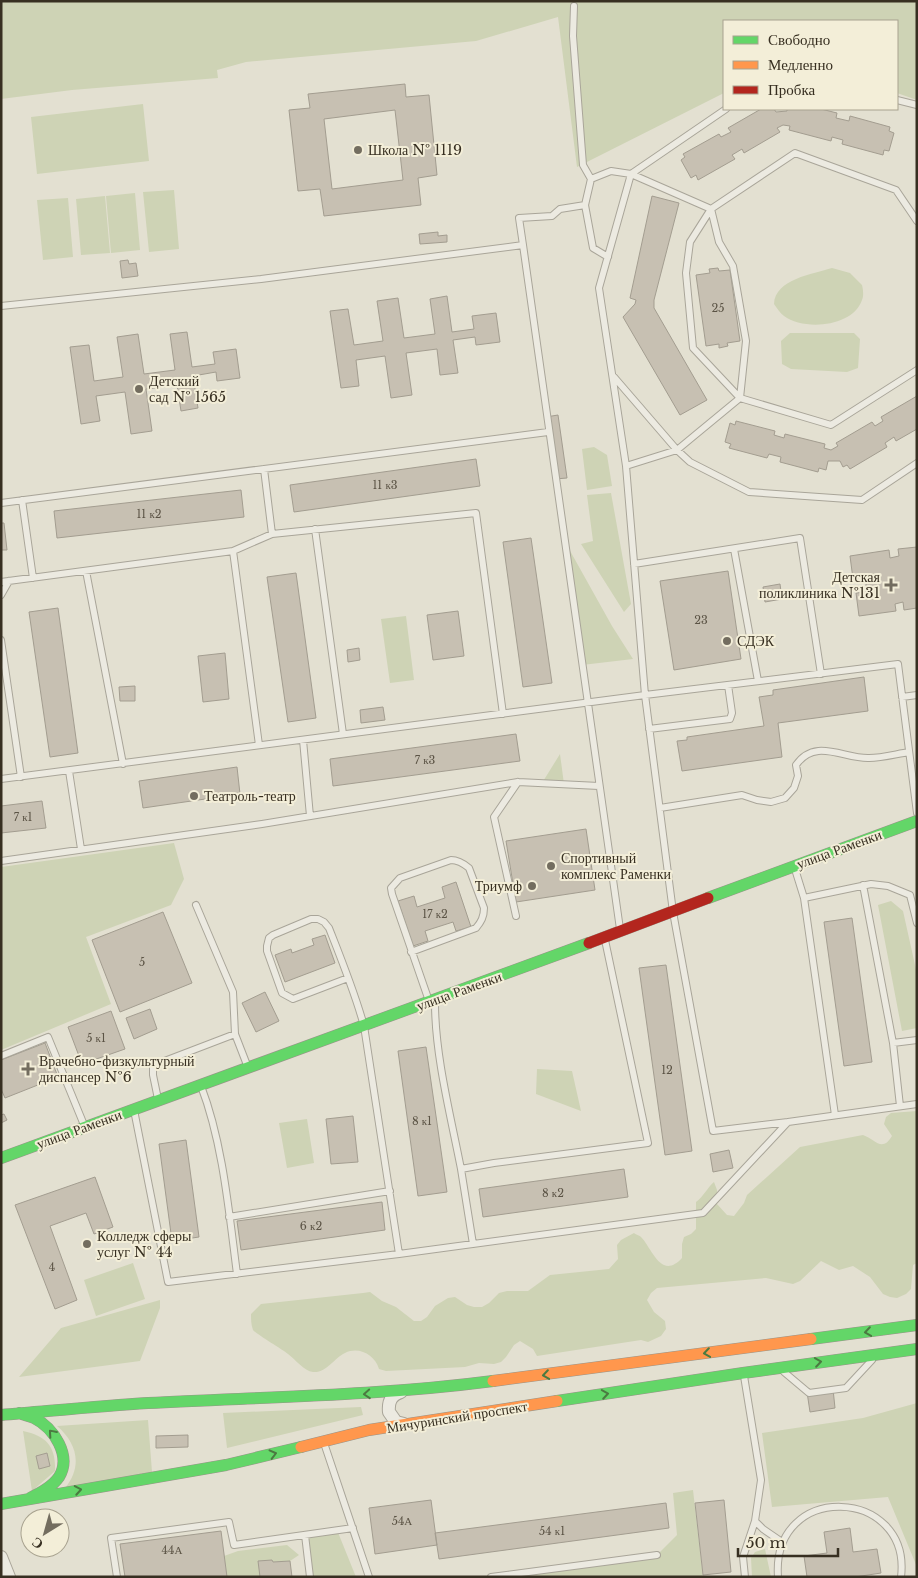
<svg xmlns="http://www.w3.org/2000/svg" width="918" height="1578" viewBox="0 0 918 1578" font-family="'Libre Baskerville',serif">
	<style>
		.green { fill: #ced3b5 }
		.building { fill: #c7c0b2; stroke: #a39d90; fill-rule: evenodd }
		.lines { fill: none; stroke-linecap: round; stroke-linejoin: round }
		.lane-casing { stroke: #a9a599; stroke-width: 8 }
		.street-casing { stroke: #a9a599; stroke-width: 14 }
		.fast-casing { stroke: #989489; stroke-width: 12 }
		.slow-casing { stroke: #989489; stroke-width: 12 }
		.jam-casing { stroke: #989489; stroke-width: 12 }
		.lane { stroke: #eceae1; stroke-width: 6 }
		.street { stroke: #eceae1; stroke-width: 12 }
		.fast { stroke: #63d668; stroke-width: 11 }
		.slow { stroke: #ff974d; stroke-width: 11 }
		.jam { stroke: #b3261e; stroke-width: 11 }
		.oneway { stroke: #4b7a41 }
		.poi-dot { fill: #736d5f; stroke: #f3eed8; stroke-width: 2 }
		.labels { text-anchor: middle; dominant-baseline: central; stroke-width: 4; stroke-linejoin: round; paint-order: stroke }
		.number-label { font-size: 11px; fill: #5b5345 }
		.poi-label { font-size: 14px; fill: #372f21; stroke: #f3eed8; text-anchor: start }
		.street-label { font-size: 14px; fill: #372f21; stroke: #f3eed8 }
	</style>
	<rect width="100%" height="100%" fill="#e3e0d1"/>
	<path class="green" d="M1,1H917V100L897,93V21H724V93L577,167L558,17L476,41L246,62L217,70L218,78L72,90L1,99Z
		M143,104L149,161L37,174L31,117Z
		M174,190L179,249L149,252L143,192Z
		M135,193L140,250L111,253L106,196Z
		M105,196L110,253L81,255L76,199Z
		M68,198L73,257L43,260L37,200Z
		M832,268L850,273L862,285C863,289 864,296 862,300C853,327 804,331 784,316C780,313 777,308 774,304C775,279 813,274 832,268Z
		M790,333H854L860,339L858,368L847,372L791,369L782,364L781,341Z
		M594,447L607,455L612,486L587,490L582,449Z
		M611,493L631,604L624,612L581,544L593,541L587,495Z
		M564,540L612,626L633,659L582,665Z
		M406,616L414,680L390,683L381,619Z
		M560,754L564,784L542,783Z
		M174,843L184,879L171,905L86,937L111,1004L1,1050V867Z
		M891,901L903,911L917,974V1028L902,1031L878,905Z
		M537,1069L572,1071L581,1111L536,1094Z
		M917,1111V1263L913,1265L911,1289L906,1294L897,1298L890,1297L883,1294L870,1277L853,1266L839,1270L821,1261L800,1281L793,1284L766,1278L657,1288L651,1293L647,1300L654,1312L665,1321L666,1329L661,1336L648,1342L641,1340L537,1356L533,1349L520,1341L514,1345L506,1357L501,1362L494,1364L479,1363L465,1367L386,1371L379,1369C375,1355 359,1346 345,1353C334,1358 327,1373 313,1372C304,1371 295,1359 288,1354C282,1349 256,1334 253,1330C251,1325 251,1319 251,1314L261,1304L363,1293L370,1292L382,1301L396,1307L414,1321H421L427,1317L435,1306L448,1298L455,1297L467,1305L474,1307H482L489,1303L499,1293L507,1291H528L550,1275L609,1269L618,1259L617,1245L621,1240L634,1233C635,1234 640,1236 641,1237C652,1248 661,1281 682,1258V1244L684,1237L691,1234L696,1229V1202C704,1196 707,1188 714,1182L717,1190V1204L727,1215L734,1216L744,1203L747,1195L800,1147L863,1135C875,1139 882,1153 892,1136L884,1124L886,1117L891,1113Z
		M307,1119L314,1163L287,1168L279,1123Z
		M133,1263L145,1299L96,1316L84,1280Z
		M160,1300V1308L140,1361L19,1377L61,1328Z
		M917,1403V1567L888,1497L772,1507L762,1433L863,1418Z
		M361,1407L363,1415L227,1448L223,1413Z
		M148,1420L152,1472L65,1488C83,1466 77,1443 57,1426Z
		M23,1431C47,1436 56,1447 55,1471L32,1491Z
		M693,1490L703,1577H523V1573L657,1555L677,1535L673,1493Z
		M337,1530L356,1577H310L305,1535Z
		M287,1545L299,1555L290,1561L273,1562L272,1560L259,1561L260,1577H227L224,1556L238,1551Z
		M765,1549L771,1577H752L751,1558L755,1552Z"/>
	<path class="building" d="M405,84L406,97L429,95L437,175L418,178L421,205L324,216L320,189L298,191L289,110L310,108L308,94ZM395,110L403,180L332,189L324,119Z
		M761,109H774L776,112L787,111V109H821L837,113L836,118L849,121L850,116L890,127L889,131L894,133L889,151L884,150L883,155L842,144L843,140L832,137L831,141L789,130L790,126L783,125L777,128L780,132L744,153L742,149L732,155L735,159L698,180L696,175L691,178L681,160L685,157L683,154L719,134L721,137L731,132L728,128Z
		M652,196L679,203L654,300V308L707,400L680,415L623,317L635,304L636,300L630,298Z
		M438,232V236L447,235V242L420,244L419,234Z
		M128,260L129,264L136,263L138,276L122,278L120,261Z
		M718,268L719,271L730,270L740,341L727,343L728,346L719,348V344L706,346L696,275L710,273L709,269Z
		M447,296L452,332L474,329L472,316L496,313L500,342L476,345L475,337L453,340L458,373L440,375L437,349L406,353L412,395L391,398L385,356L356,360L359,386L341,388L330,311L348,309L354,345L383,341L377,301L398,298L404,338L435,334L430,299Z
		M187,332L192,367L215,364L213,352L236,349L240,378L217,381L216,372L193,376L198,408L181,411L177,385L146,389L152,431L131,434L125,392L96,396L100,421L81,424L70,347L89,345L94,381L123,377L117,337L138,334L144,374L175,370L170,334Z
		M917,396V429L896,441L894,437L885,443L887,447L850,469L847,465L843,467L840,461H828L826,470L819,468L818,472L780,462L781,457L769,454L767,458L729,448L731,444L725,442L730,423L735,425L736,421L775,431L774,435L784,438L785,434L825,444L824,448L831,450L838,446L836,443L872,422L875,426L883,421L881,417Z
		M558,415L567,478L555,479L546,417Z
		M476,459L480,486L294,512L290,485Z
		M241,490L244,517L57,538L54,511Z
		M1,523H4L7,550H1Z
		M531,538L552,683L523,687L503,542Z
		M917,547V608L904,610L903,602L895,604L896,611L859,616L856,593L867,592L865,577L853,579L850,556L889,550L890,558L899,556L898,549Z
		M728,571L741,659L674,670L660,581Z
		M296,573L316,718L288,722L267,577Z
		M780,584L782,599L765,602L763,587Z
		M58,608L78,753L50,757L29,612Z
		M458,611L464,656L433,660L427,615Z
		M359,648L360,660L348,662L347,650Z
		M225,653L229,699L203,702L198,656Z
		M864,677L868,711L778,723L782,757L682,771L677,741L687,740V737L764,726L759,697L773,695V690Z
		M135,686V701H120L119,687Z
		M383,707L385,720L361,723L360,710Z
		M516,734L520,761L333,786L330,759Z
		M237,767L240,794L143,808L139,781Z
		M42,801L46,828L1,833V806Z
		M586,829L595,890L516,902L506,841Z
		M456,882L471,927L456,931L453,922L425,931L428,941L413,946L398,901L414,896L417,907L445,898L442,887Z
		M163,912L192,983L120,1012L92,940Z
		M852,918L872,1062L844,1066L824,922Z
		M325,935L335,963L285,982L275,955L291,949L292,953L314,945L312,939Z
		M666,965L692,1151L665,1155L639,968Z
		M265,992L279,1021L256,1032L242,1003Z
		M150,1009L157,1029L134,1039L126,1018Z
		M111,1011L125,1049L82,1064L68,1027Z
		M45,1043L58,1077L5,1098L1,1089V1060Z
		M426,1047L447,1192L418,1196L398,1051Z
		M4,1114L7,1120L1,1123V1115Z
		M353,1116L358,1162L331,1164L326,1119Z
		M186,1140L199,1237L172,1241L159,1144Z
		M729,1150L733,1168L713,1172L710,1154Z
		M624,1169L628,1197L483,1217L479,1189Z
		M95,1177L113,1227L94,1234L86,1213L50,1226L77,1300L55,1309L15,1205Z
		M382,1202L385,1230L241,1250L237,1221Z
		M833,1389L835,1408L810,1412L807,1392Z
		M188,1435V1447L156,1448V1436Z
		M47,1453L50,1466L39,1469L36,1456Z
		M431,1500L437,1545L375,1554L369,1508Z
		M724,1500L731,1572L703,1575L695,1503Z
		M666,1503L669,1528L439,1559L435,1533Z
		M850,1528L853,1552L877,1549L881,1573L855,1577H807L804,1556L827,1553L824,1532Z
		M221,1531L227,1577H125L120,1544Z
		M272,1560L273,1562L290,1561L292,1577H260L258,1561Z"/>
	<g class="lines">
		<defs>
			<path id="lane" d="M574,6L573,36L583,165L591,179
				M897,100L917,105
				M726,109L631,174L599,288L626,466L645,695L673,912L713,1131L788,1122
				M585,205L593,248L608,257
				M711,209L719,242L733,266L746,341L740,398L693,348L686,273L690,242Z
				M523,245L519,218L552,216L560,209L585,205L591,179L611,171L631,174L711,209L795,153L896,190L917,221
				M1,306L261,279L523,245L620,929
				M614,377L677,450L690,462L749,492L862,500L917,463
				M626,466L677,450L740,398L831,425L917,370
				M264,469L272,534
				M22,500L33,578
				M1,503L548,432
				M315,529L343,734
				M734,549L758,681
				M233,551L259,745
				M634,564L800,538L821,674
				M86,571L123,764
				M1,582L233,551L272,534L476,513L503,714
				M1,595L9,581
				M1,640L21,777
				M902,697L917,695
				M649,729L730,719L732,713L728,685
				M303,740L310,816
				M69,771L81,849
				M1,779L645,695L898,664L917,813
				M660,808L742,795L757,800L771,802L785,798L794,788L798,776L796,765C815,737 844,759 869,758C882,758 896,754 909,752
				M1,861L262,824L518,782L599,786
				M795,869L804,898L835,1115
				M863,885L893,1043L917,1040
				M804,898L871,884L888,886L910,895L917,923
				M196,905L233,992L235,1034L247,1065
				M516,916L494,817L518,782
				M411,952L476,928C481,922 484,917 484,908L469,868C463,863 458,860 451,860L400,878L391,888L392,894L429,1001
				M435,1003C435,1056 451,1117 461,1169L494,1163L648,1143L605,940
				M893,1043L900,1106
				M1,1056L48,1037L84,1125
				M201,1086C223,1143 229,1213 237,1274
				M158,1099L153,1075V1067L154,1065L235,1034
				M134,1110L168,1282L399,1254L364,1026C355,993 342,961 329,928L324,922L318,919H311L273,935L269,938L267,946V951L282,993L293,999L348,978
				M461,1169L473,1244
				M229,1217L390,1191
				M399,1254L703,1213L788,1122L917,1104
				M784,1372L809,1393L846,1388L872,1360
				M744,1376L761,1480L755,1521L763,1529L782,1542
				M324,1443L369,1577
				M305,1535L310,1577
				M117,1577L111,1538L229,1522L234,1545L353,1528
				M491,1577L657,1555
				M745,1577L743,1557L755,1521
				M778,1577C771,1480 912,1487 901,1577"/>
			<path id="street" d="M401,1392C391,1395 388,1402 389,1412L396,1422L404,1424
				M1,1557L9,1577"/>
			<path id="fast" d="M708,898L917,821
				M1,1158L589,943
				M811,1339L917,1325
				M557,1401L743,1373L917,1349
				M19,1413C24,1415 29,1416 34,1418C54,1428 72,1456 59,1477C52,1487 40,1493 30,1498
				M1,1415C50,1411 99,1406 148,1403C263,1397 378,1396 493,1381
				M1,1504L226,1465L301,1447"/>
			<path id="slow" d="M493,1381L811,1339
				M301,1447L369,1430L557,1401"/>
			<path id="jam" d="M589,943L708,898"/>
		</defs>
		<use href="#lane" class="lane-casing"/>
		<use href="#street" class="street-casing"/>
		<use href="#fast" class="fast-casing"/>
		<use href="#slow" class="slow-casing"/>
		<use href="#jam" class="jam-casing"/>
		<use href="#lane" class="lane"/>
		<use href="#street" class="street"/>
		<use href="#fast" class="fast"/>
		<use href="#slow" class="slow"/>
		<use href="#jam" class="jam"/>
	</g>
	<defs><path id="oneway-chevron" d="M-2-3.5L2.5 0L-2 3.5" fill="none" stroke-width="1.6" stroke-linecap="round" stroke-linejoin="round" transform="scale(1.25)"/></defs>
	<g class="oneway">
		<use href="#oneway-chevron" transform="translate(868 1332) rotate(172)"/>
		<use href="#oneway-chevron" transform="translate(707 1353) rotate(172)"/>
		<use href="#oneway-chevron" transform="translate(818 1362) rotate(-8)"/>
		<use href="#oneway-chevron" transform="translate(546 1375) rotate(172)"/>
		<use href="#oneway-chevron" transform="translate(367 1394) rotate(176)"/>
		<use href="#oneway-chevron" transform="translate(605 1394) rotate(-9)"/>
		<use href="#oneway-chevron" transform="translate(52 1433) rotate(-131)"/>
		<use href="#oneway-chevron" transform="translate(273 1454) rotate(-14)"/>
		<use href="#oneway-chevron" transform="translate(78 1490) rotate(-10)"/>
	</g>
	<g class="poi-dot">
		<circle cx="358" cy="150" r="5"/>
		<circle cx="139" cy="389" r="5"/>
		<path d="M888.5 577.5h5v5h5v5h-5v5h-5v-5h-5v-5h5z"/>
		<circle cx="727" cy="641" r="5"/>
		<circle cx="194" cy="796" r="5"/>
		<circle cx="551" cy="866" r="5"/>
		<circle cx="532" cy="886" r="5"/>
		<path d="M25.5 1061.5h5v5h5v5h-5v5h-5v-5h-5v-5h5z"/>
		<circle cx="87" cy="1244" r="5"/>
	</g>
	<g class="labels">
		<g class="number-label">
			<text x="718" y="308">25</text>
			<text x="385" y="485">11 к3</text>
			<text x="149" y="514">11 к2</text>
			<text x="701" y="620">23</text>
			<text x="425" y="760">7 к3</text>
			<text x="23" y="817">7 к1</text>
			<text x="435" y="914">17 к2</text>
			<text x="142" y="962">5</text>
			<text x="96" y="1038">5 к1</text>
			<text x="667" y="1070">12</text>
			<text x="422" y="1121">8 к1</text>
			<text x="553" y="1193">8 к2</text>
			<text x="311" y="1226">6 к2</text>
			<text x="52" y="1267">4</text>
			<text x="402" y="1521">54А</text>
			<text x="552" y="1531">54 к1</text>
			<text x="172" y="1550">44А</text>
		</g>
		<g class="poi-label">
			<text x="368" y="150">Школа № 1119</text>
			<text x="149" y="381">Детский<tspan x="149" dy="16">сад № 1565</tspan></text>
			<text x="880" y="577" text-anchor="end">Детская<tspan x="880" dy="16">поликлиника №131</tspan></text>
			<text x="737" y="641">СДЭК</text>
			<text x="204" y="796">Театроль-театр</text>
			<text x="561" y="858">Спортивный<tspan x="561" dy="16">комплекс Раменки</tspan></text>
			<text x="522" y="886" text-anchor="end">Триумф</text>
			<text x="39" y="1061">Врачебно-физкультурный<tspan x="39" dy="16">диспансер №6</tspan></text>
			<text x="97" y="1236">Колледж сферы<tspan x="97" dy="16">услуг № 44</tspan></text>
		</g>
		<g class="street-label">
			<text transform="translate(839 849) rotate(-20)">улица Раменки</text>
			<text transform="translate(459 991) rotate(-20)">улица Раменки</text>
			<text transform="translate(79 1129) rotate(-20)">улица Раменки</text>
			<text transform="translate(457 1417) rotate(-9)">Мичуринский проспект</text>
		</g>
	</g>
	<rect width="918" height="1578" fill="none" stroke="#372f21" stroke-width="5"/>
	<rect x="723" y="20" width="175" height="90" fill="#f3eed8" stroke="#a8a28f"/>
	<rect x="733" y="36" width="25" height="8" fill="#63d668" stroke="#a8a28f"/>
	<text x="768" y="45" font-size="15" fill="#372f21">Свободно</text>
	<rect x="733" y="61" width="25" height="8" fill="#ff974d" stroke="#a8a28f"/>
	<text x="768" y="70" font-size="15" fill="#372f21">Медленно</text>
	<rect x="733" y="86" width="25" height="8" fill="#b3261e" stroke="#a8a28f"/>
	<text x="768" y="95" font-size="15" fill="#372f21">Пробка</text>
	<g transform="translate(45 1533) rotate(217)"><circle r="24" fill="#f3eed8" stroke="#a8a28f"/>
	<path d="M0-4L9 19L0 12L-9 19Z" fill="#736d5f"/>
	<text y="-8" font-size="14" font-weight="bold" text-anchor="middle" fill="#372f21">С</text>
	</g>
	<path d="M738 1548v8h100v-8" fill="none" stroke="#372f21" stroke-width="2.5"/>
	<text x="746" y="1548" font-size="15" fill="#372f21" stroke="#f3eed8" stroke-width="4" paint-order="stroke">50 m</text>
</svg>
